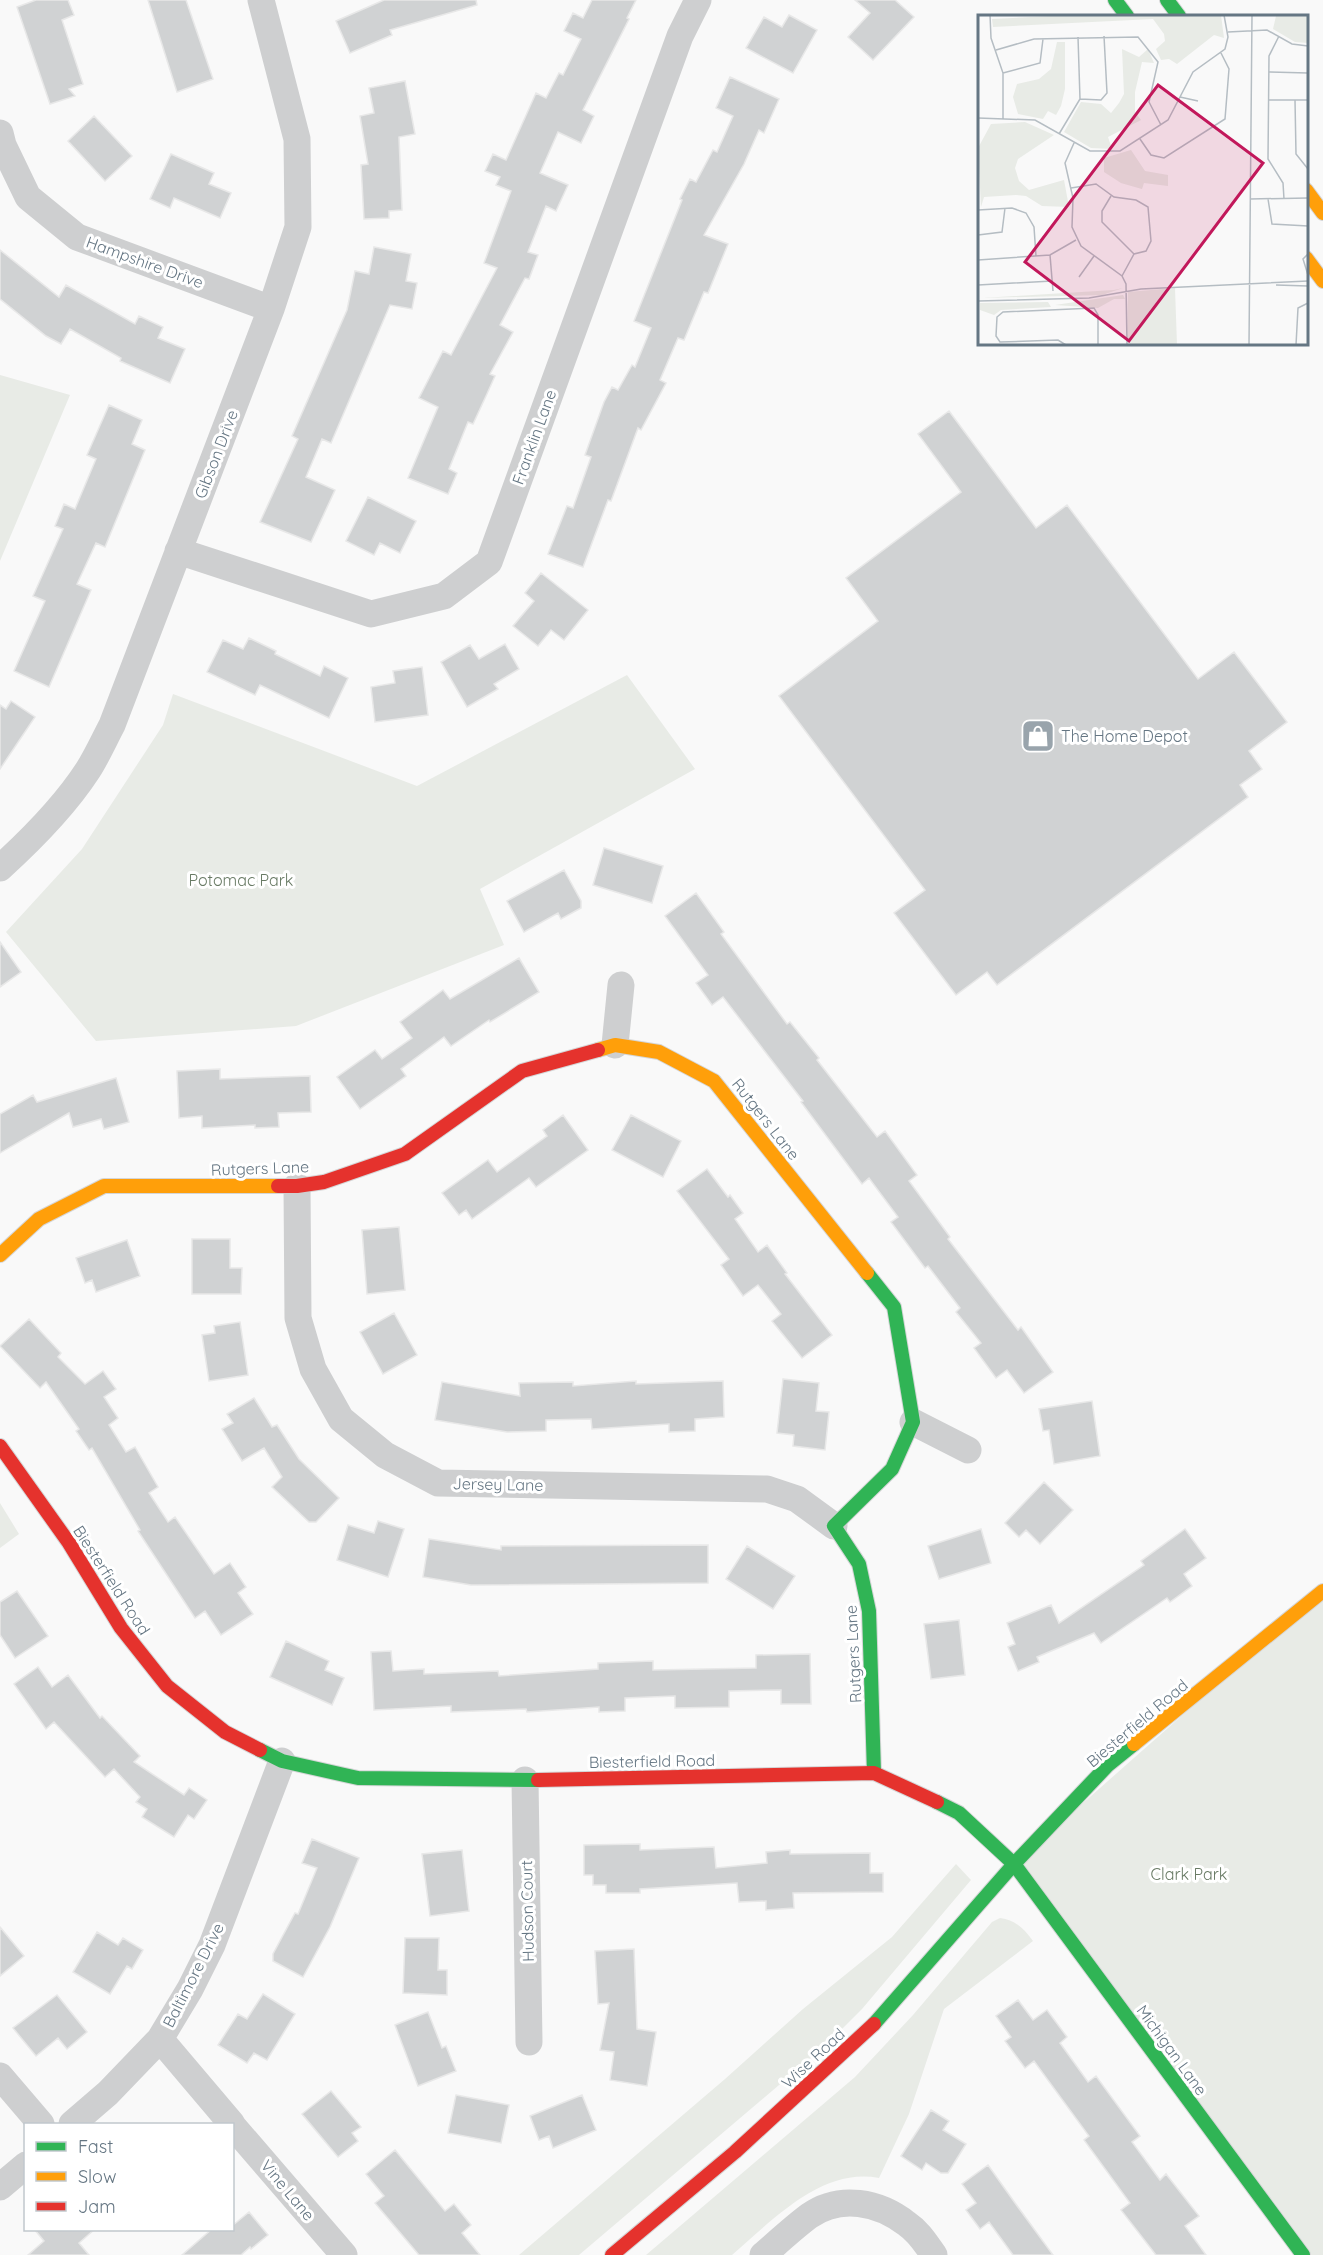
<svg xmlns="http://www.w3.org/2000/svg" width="1323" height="2255" viewBox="0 0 1323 2255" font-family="Quicksand,sans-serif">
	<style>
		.green { fill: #e8ebe6 }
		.building { fill: #d0d2d3; stroke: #e8e8e8; stroke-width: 1.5 }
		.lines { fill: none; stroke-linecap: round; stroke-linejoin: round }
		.fast-casing { stroke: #d5d6d7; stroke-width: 16 }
		.slow-casing { stroke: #d5d6d7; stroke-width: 16 }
		.jam-casing { stroke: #d5d6d7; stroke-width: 16 }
		.street { stroke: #cecfd0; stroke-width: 27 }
		.fast { stroke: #30b455; stroke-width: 14 }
		.slow { stroke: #ff9f0a; stroke-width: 14 }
		.jam { stroke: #e5322d; stroke-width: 14 }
		.labels { text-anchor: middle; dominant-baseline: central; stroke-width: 6; stroke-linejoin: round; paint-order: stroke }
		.street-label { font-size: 16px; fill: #657683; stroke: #fff }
		.poi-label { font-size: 16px; fill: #657683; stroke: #fff; text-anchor: start }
		.park-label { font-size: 16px; fill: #687a64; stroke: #fff }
		.inset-road { fill: none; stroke: #b5bdc3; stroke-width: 1.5 }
		.view { fill: #c2185b; fill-opacity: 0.15; stroke: #c2185b; stroke-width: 3 }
		.inset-edge { fill: none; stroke: #657683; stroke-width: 3 }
	</style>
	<rect width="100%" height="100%" fill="#f9f9f9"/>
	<path class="green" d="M0,375L70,395L0,561Z
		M627,675L695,769L480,889L504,945L296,1026L96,1041L6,932L82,849L163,725L173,694L417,786Z
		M0,1503L19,1534L0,1548Z
		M1323,1591V2255H1303L1014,1864Z
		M956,1864L971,1880L862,2009L825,2046L579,2255H519L725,2079L803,2009L892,1937Z
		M1000,1918C1016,1920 1024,1929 1033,1941L944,2009L909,2114L879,2178C821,2167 772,2221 732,2255H646L855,2077L913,2015L992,1922Z"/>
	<path class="building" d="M36,0H68L74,15L62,20L83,84L69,89L75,96L50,104L17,7Z
		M148,0H186L213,79L177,92Z
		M384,0H476L477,5L390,30L392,35L350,53L336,21Z
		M592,0H636L627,18L629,19L583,110L594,116L581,143L558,132L540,173L568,185L556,211L546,206L528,252L538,255L529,279L525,278L500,325L513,332L490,374L495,376L486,396L473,424L468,422L449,469L457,473L448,494L408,478L438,407L419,398L443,351L451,355L497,268L484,263L511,191L496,185L500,177L485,171L493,154L506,160L536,93L546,98L559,73L563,75L581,39L564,31L573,13L583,18Z
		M855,0H895L914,17L873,60L848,37L870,13Z
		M789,15L817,30L793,73L746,48L764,17L782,27Z
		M730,77L779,99L764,133L759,130L744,164L704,235L728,244L708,293L704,292L684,340L678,338L660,380L666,383L641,430L638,428L611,501L608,500L583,567L548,554L567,506L573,508L591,457L585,455L604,402L612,387L618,390L632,365L635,367L651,328L634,321L682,200L680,199L690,179L696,182L713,150L717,152L733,116L716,108Z
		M405,81L415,134L399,137L402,210L389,211V218L364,219L361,165L368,164L360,116L374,113L369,88Z
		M94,116L132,156L105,181L68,141Z
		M171,154L214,173L209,184L231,193L220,218L174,198L170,208L150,199Z
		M374,247L411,254L406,281L417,283L412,309L390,305L331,443L322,439L306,477L335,490L311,542L260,522L298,439L292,436L347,310L355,271L369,274Z
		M0,250L59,297L66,285L135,324L139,316L163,327L158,338L185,349L170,383L120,361L121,358L70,329L61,344L46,336L0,299Z
		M109,405L142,420L132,444L145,450L105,547L96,543L77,584L91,590L49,687L14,671L45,601L33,596L63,529L55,526L64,504L75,509L96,459L87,455Z
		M949,411L1036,528L1067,505L1198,679L1234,652L1287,722L1249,751L1262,769L1240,785L1248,797L997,985L987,972L956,995L894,913L925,890L779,696L878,621L846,578L961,492L918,434Z
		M368,497L416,521L400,553L380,543L374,555L346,541Z
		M541,573L588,610L564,640L551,630L538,646L513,626L534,601L525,593Z
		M249,638L276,651L275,654L320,676L324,666L348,678L329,718L260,685L255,695L207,672L223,640L243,649Z
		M505,644L519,669L494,684L498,689L467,707L441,662L470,645L479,659Z
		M422,667L428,715L375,722L371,687L395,683L393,671Z
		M11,701L35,717L0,769V705L6,709Z
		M604,848L663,866L652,903L593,885Z
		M564,870L581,901V908L561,919L558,913L524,932L507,901Z
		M696,893L724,932L721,934L787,1024L790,1022L819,1058L817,1060L877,1137L885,1131L917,1175L909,1181L950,1237L948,1239L1018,1330L1021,1327L1053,1372L1024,1393L1007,1370L996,1378L974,1348L981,1343L956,1312L960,1308L928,1266L925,1268L891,1222L898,1217L869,1178L862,1184L801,1102L803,1101L723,997L712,1005L696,983L708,975L665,916Z
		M0,942L21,972L0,987Z
		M519,958L539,992L490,1022L489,1020L451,1046L444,1037L401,1069L406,1076L360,1109L337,1077L375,1050L382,1059L412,1038L400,1022L443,990L450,999Z
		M220,1069V1079L310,1076L311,1112L278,1113L279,1127L255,1128V1125L202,1128V1116L179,1118L177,1071Z
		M116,1078L129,1122L104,1129L101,1119L73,1127L69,1113L0,1153V1114L33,1095L37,1102Z
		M563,1115L588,1150L536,1187L529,1178L472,1219L466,1210L459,1215L442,1193L488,1160L497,1172L547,1136L543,1130Z
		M631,1115L681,1141L663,1177L612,1150Z
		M707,1169L728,1197L730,1195L743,1213L735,1219L758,1252L767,1245L787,1273L785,1274L832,1335L802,1358L772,1321L781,1314L758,1285L743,1296L721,1265L729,1259L677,1191Z
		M399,1227L405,1290L367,1294L362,1230Z
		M192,1239H230V1268H242L241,1294H192Z
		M127,1240L140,1276L96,1292L92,1280L85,1283L76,1258Z
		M394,1313L417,1355L383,1374L360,1332Z
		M29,1319L61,1353L58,1357L85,1384L103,1371L116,1389L104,1397L118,1418L109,1425L126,1452L135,1447L158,1487L149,1493L168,1522L175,1517L214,1574L230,1563L246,1587L238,1593L253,1614L221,1635L205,1611L195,1618L138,1531L140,1530L92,1448L89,1450L76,1431L79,1429L46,1382L40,1388L0,1346Z
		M240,1322L248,1375L209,1381L202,1335L215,1333L214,1326Z
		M783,1379L819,1383L816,1411L829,1412L825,1450L793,1446L794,1435L777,1433Z
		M636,1381V1384L723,1381L724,1417L695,1419V1431L669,1432V1424L592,1429L591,1419L546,1420V1431L507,1432L435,1420L442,1382L520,1396L519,1383L573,1382V1386Z
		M254,1398L272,1427L277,1425L299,1459L339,1498L316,1522H309L272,1487L282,1477L264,1448L242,1461L222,1429L233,1423L227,1414Z
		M1092,1401L1100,1456L1054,1464L1049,1430L1043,1431L1039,1409Z
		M1044,1482L1073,1510L1040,1544L1026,1530L1019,1537L1005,1523Z
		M378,1521L404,1529L388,1577L337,1560L348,1525L374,1533Z
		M981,1529L991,1563L939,1579L928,1546Z
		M1185,1529L1206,1558L1184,1574L1192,1586L1170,1602L1167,1598L1101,1643L1094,1633L1037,1657L1039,1662L1018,1671L1008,1647L1015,1644L1007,1623L1051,1605L1059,1623L1144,1565L1141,1561Z
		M429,1539L501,1550V1546L708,1545V1583L471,1585L423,1577Z
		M747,1546L795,1576L773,1609L726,1579Z
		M17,1591L48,1636L15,1658L0,1635V1602Z
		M959,1620L965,1675L931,1679L924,1624Z
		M286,1641L329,1661L325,1670L344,1678L332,1705L270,1677Z
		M391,1651L393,1671L424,1669V1674L498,1671L499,1676L598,1669V1663L653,1661V1670L756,1668V1655L810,1654L811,1704H781V1690L729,1691V1707L675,1708V1696L625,1698V1711L599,1712V1707L527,1712L526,1709L451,1712V1706L374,1710L371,1652Z
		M38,1667L52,1687L68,1675L100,1718L102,1716L140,1756L134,1762L184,1795L189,1788L207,1800L194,1819L188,1815L174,1837L142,1817L147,1809L136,1802L140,1797L114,1769L105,1777L54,1722L46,1729L14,1684Z
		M312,1839L359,1858L330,1927L303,1977L273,1961V1954L295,1913L298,1914L317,1868L302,1863Z
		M640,1844V1850L714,1847L716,1868L767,1863L766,1852L790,1850V1854L870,1853V1873H883V1892L793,1893L794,1908L766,1910V1901L739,1902L737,1883L640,1889V1893H606V1885H593V1875H584V1845Z
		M462,1850L469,1911L430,1916L422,1854Z
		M0,1927L24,1956L0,1976Z
		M97,1932L118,1945L123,1938L143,1950L132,1969L127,1966L110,1994L73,1972Z
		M405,1938H439L438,1970H447V1995L403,1993Z
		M634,1949L637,2029L656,2032L647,2086L610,2080L614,2052L600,2050L609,2003L598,2004L595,1951Z
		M263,1994L295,2014L267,2060L254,2053L247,2063L218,2045L238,2014L247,2019Z
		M57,1995L87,2032L67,2049L58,2038L36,2056L13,2028Z
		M1018,2000L1033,2020L1047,2010L1067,2037L1060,2043L1088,2082L1096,2076L1140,2136L1132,2142L1160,2180L1166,2174L1199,2216L1185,2226L1206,2255H1156L1121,2210L1130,2203L1084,2140L1089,2136L1034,2061L1025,2068L1005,2041L1011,2037L996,2016Z
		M428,2012L442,2048L446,2046L456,2071L418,2086L395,2025Z
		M331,2091L361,2127L352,2133L358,2141L338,2157L302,2114Z
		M456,2095L509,2105L501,2143L448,2133Z
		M582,2095L596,2130L553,2148L549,2136L539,2140L530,2116Z
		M931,2110L949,2121L943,2130L966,2144L948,2173H941L926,2163L922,2170L901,2156Z
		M395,2150L445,2211L454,2204L471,2225L462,2233L480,2255H419L375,2203L384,2196L366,2174Z
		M988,2165L1015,2203L1053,2255H1013L989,2222L980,2229L966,2210L976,2203L962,2184Z
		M249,2212L268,2235L251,2249L250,2247L241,2255H182L212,2229H232V2226Z
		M34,2229H95L79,2243L89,2255H28L44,2241Z"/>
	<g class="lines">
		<defs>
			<path id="fast" d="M1115,0L1127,16
				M1167,0L1179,16
				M867,1273L894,1307L913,1422L892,1469L834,1526L859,1564L869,1611L874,1773
				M260,1750L282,1761L358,1778L538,1780
				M937,1802L959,1813L1014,1864L1303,2255
				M874,2024L1014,1864L1108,1765L1134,1744"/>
			<path id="slow" d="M1306,190L1323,213
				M1306,258L1323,281
				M598,1050L615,1045L659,1052L714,1081L867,1273
				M0,1255L39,1219L104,1186H278
				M1134,1744L1323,1591"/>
			<path id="jam" d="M278,1186H297L324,1182L405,1154L522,1071L598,1050
				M0,1446L69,1543L121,1628L167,1686L225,1732L260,1750
				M538,1780L874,1773L937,1802
				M612,2255L735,2152L874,2024"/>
		</defs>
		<use href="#fast" class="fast-casing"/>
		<use href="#slow" class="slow-casing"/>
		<use href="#jam" class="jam-casing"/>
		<path class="street" d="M0,133L3,145L28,197L77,237L271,309
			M178,551L371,614L444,596L489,562L680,36L698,0
			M0,868C32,839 64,807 88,770C97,756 104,740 112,725L271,309L298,227L297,139L261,0
			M615,1045L621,985
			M297,1186L298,1318L313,1369L341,1419L385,1455L438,1483L767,1489L797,1499L834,1526
			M913,1422L968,1450
			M525,1780L529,2042
			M160,2039L232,2124
			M0,2076L41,2124
			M72,2124L108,2093L160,2039L190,1989L212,1945L282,1761
			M232,2125L344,2255
			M0,2187L26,2165
			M763,2255C778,2242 793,2228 809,2216C840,2194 879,2202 907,2224C919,2232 926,2244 934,2255"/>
		<use href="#fast" class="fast"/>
		<use href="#slow" class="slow"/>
		<use href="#jam" class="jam"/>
	</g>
	<defs>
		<symbol id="shop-square" viewBox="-11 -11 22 22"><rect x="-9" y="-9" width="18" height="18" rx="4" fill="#99a4ac" stroke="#fff"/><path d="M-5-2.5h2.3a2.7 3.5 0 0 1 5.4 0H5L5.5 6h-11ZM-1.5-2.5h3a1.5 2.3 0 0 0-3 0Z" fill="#fff"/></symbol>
	</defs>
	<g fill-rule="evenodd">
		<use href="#shop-square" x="1019" y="717" width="38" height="38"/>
	</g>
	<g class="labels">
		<g class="street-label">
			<text transform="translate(145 262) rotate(20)">Hampshire Drive</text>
			<text transform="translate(534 437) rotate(-70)">Franklin Lane</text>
			<text transform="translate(216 454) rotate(-69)">Gibson Drive</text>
			<text transform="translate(766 1119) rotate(52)">Rutgers Lane</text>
			<text transform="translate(260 1168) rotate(-2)">Rutgers Lane</text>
			<text transform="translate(498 1484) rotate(1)">Jersey Lane</text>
			<text transform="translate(112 1580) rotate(57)">Biesterfield Road</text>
			<text transform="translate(853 1654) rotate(-93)">Rutgers Lane</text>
			<text transform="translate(1137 1723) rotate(-40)">Biesterfield Road</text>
			<text transform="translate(652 1761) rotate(-1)">Biesterfield Road</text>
			<text transform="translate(527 1911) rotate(-91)">Hudson Court</text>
			<text transform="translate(193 1975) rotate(-63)">Baltimore Drive</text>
			<text transform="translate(1172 2050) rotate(54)">Michigan Lane</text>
			<text transform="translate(813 2058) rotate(-43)">Wise Road</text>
			<text transform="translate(288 2190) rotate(50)">Vine Lane</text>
		</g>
		<g class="poi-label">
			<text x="1061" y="736">The Home Depot</text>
		</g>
		<g class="park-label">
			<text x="241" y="880">Potomac Park</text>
			<text x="1189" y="1874">Clark Park</text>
		</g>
	</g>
	<g transform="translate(978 15)">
		<rect width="330" height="330" fill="#f9f9f9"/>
		<path d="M93,0H243L246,23L236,20L199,49L191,44L183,45L178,34L187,26L186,19L175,4L15,12L14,4ZM276,0H330V28L317,27L295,14L298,1ZM79,27H87V74L83,91L78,100L70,96L65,104L40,99L35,82L39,69L61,64L73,54ZM144,34L161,42L170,34L176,48L164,47L157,77V97L163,105L130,122L134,134L113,133L86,117L103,87L123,89L133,98L141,88L146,79ZM47,107L76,120L40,144L37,153L41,166L51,175L86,165L91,192L64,191L48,181L38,180L6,182L3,192L0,133L13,109ZM153,135L167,156L190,160V171L166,168L164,174L143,168L126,157V143ZM145,273L124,280L4,283L136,275ZM197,273L199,330H149L150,277ZM145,280L147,284H136L120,293L77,290ZM70,287L73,292L23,295L16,300L2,295V288Z" fill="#e8ebe6"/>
		<path class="inset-road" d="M12,0L13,23L25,58V104M250,17L289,15L314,29L330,31M301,21L291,41L290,144L305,168L306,184M18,35L56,24L160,22L180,47L171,87L183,110M291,57L330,58M25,58L62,48L65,24M202,82L220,86M102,84L123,85L129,78L126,21M291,85H330M317,85L318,139L330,154M0,103L57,105L112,136H142L190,105L215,57L247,34L250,22L246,0M81,119L102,84L100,22M162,124L173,140L186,143L247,104L251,54L243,38M96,128L87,148L95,183L94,212L103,231L144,261L148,269L149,330M93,173L118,169L136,182L158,185L170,192L173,226L168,236L156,239L144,261M133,181L124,196V207L156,239M272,184L330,183M290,184L294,209L330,211M0,195L34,193L48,198L56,212L58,241M0,220L24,217L27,193M330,239L325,244L330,260M72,240L75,276M0,245L72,240L98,225M101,262L116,241M0,270L74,266M298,270L330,271M0,286L111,283L163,274L330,266M88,330L80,325L22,327L18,321L19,302L25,297L116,293L120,300V330M271,330L274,0M318,330L320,293L330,288"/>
		<path class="view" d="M180,70L285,148L151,326L47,247Z"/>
		<rect width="330" height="330" class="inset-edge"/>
	</g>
	<rect x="24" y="2123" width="210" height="108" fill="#ffffff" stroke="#c1c8cd" stroke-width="1.5"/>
	<rect x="36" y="2142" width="30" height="9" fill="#30b455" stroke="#c1c8cd" stroke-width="1.5"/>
	<text x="78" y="2153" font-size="18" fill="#657683">Fast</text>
	<rect x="36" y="2172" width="30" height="9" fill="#ff9f0a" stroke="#c1c8cd" stroke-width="1.5"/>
	<text x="78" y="2183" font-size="18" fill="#657683">Slow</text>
	<rect x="36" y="2202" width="30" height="9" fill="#e5322d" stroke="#c1c8cd" stroke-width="1.5"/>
	<text x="78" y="2213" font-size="18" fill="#657683">Jam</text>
</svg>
